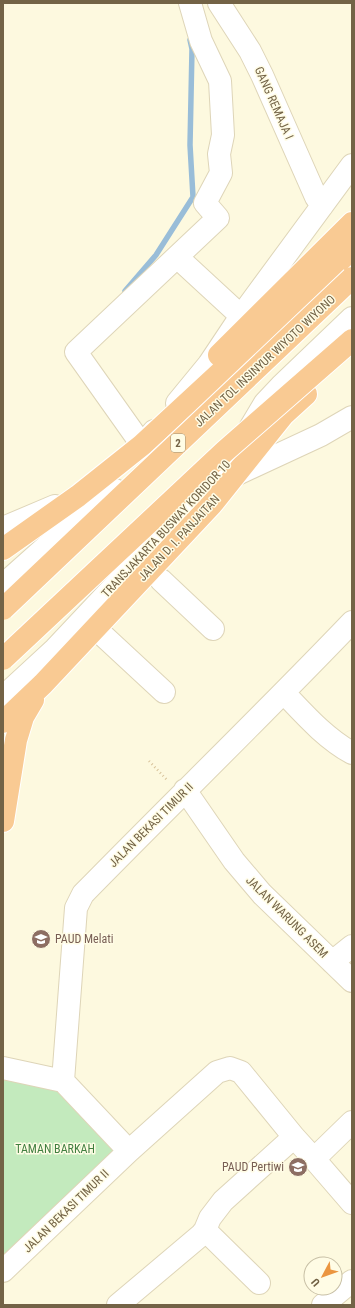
<svg xmlns="http://www.w3.org/2000/svg" width="355" height="1308" viewBox="0 0 355 1308" font-family="'Roboto Condensed',sans-serif">
	<style>
		.green { fill: #c3eabd }
		.lines { fill: none; stroke-linecap: round; stroke-linejoin: round }
		.stream { stroke: #99bdd8; stroke-width: 5.5 }
		.minor-casing { stroke: #ded5b8; stroke-width: 24 }
		.highway-casing { stroke: #fff; stroke-width: 24 }
		.path { stroke: #d7c299; stroke-width: 2.5; stroke-dasharray: 1 3; stroke-linecap: butt }
		.minor { stroke: #fff; stroke-width: 22 }
		.highway { stroke: #f9ca93; stroke-width: 22 }
		.highway-bridge-casing { stroke: #fff; stroke-width: 24; stroke-linecap: butt }
		.highway-bridge { stroke: #f9ca93; stroke-width: 22 }
		.labels { text-anchor: middle; dominant-baseline: central; stroke-width: 3; stroke-linejoin: round; paint-order: stroke }
		.shield { fill: #fffce5; stroke: #9d9176; stroke-width: 1 }
		.shield-label { font-size: 11px; font-weight: bold; fill: #736346 }
		.street-label { font-size: 12px; fill: #736346; stroke: #fffce5 }
		.education-label { font-size: 12px; fill: #785e54; stroke: #fffce5; text-anchor: start }
		.park-label { font-size: 12px; fill: #417f40; stroke: #fffce5 }
	</style>
	<rect width="100%" height="100%" fill="#fdf9df"/>
	<path class="green" d="M3,1068L63,1081L129,1151L3,1271Z"/>
	<g class="lines">
		<path class="stream" d="M125,291L156,255L193,197L190,145L192,49L190,40"/>
		<defs>
			<path id="minor" d="M219,3L250,51L262,75L316,197L322,206
				M177,257L241,316
				M177,403L209,364L241,316L352,165
				M154,431L142,445L76,352L218,218L205,203L221,173L219,154L223,135L220,81L201,41L190,3
				M235,475L321,435L352,417
				M3,528L55,506
				M161,580L213,629
				M3,585L48,545L115,490
				M95,628L164,692
				M284,693C305,715 325,738 352,753
				M3,697L55,649L216,478L234,455L265,403L281,386L352,318
				M185,790L234,861L262,894L352,981
				M332,962L352,946
				M3,1068L63,1081L129,1151
				M63,1081L76,908L83,894C172,803 264,714 352,622
				M314,1159L352,1122
				M205,1230L259,1283
				M3,1271L129,1151L217,1072L230,1068L241,1072L294,1137L314,1159L352,1203
				M118,1305L201,1235L205,1230L210,1218L223,1201L294,1137
				M323,1305L352,1281"/>
			<path id="highway" d="M219,355L352,223
				M3,549L78,496L142,445L261,335L352,249
				M3,722L43,684L212,504L284,414L306,394
				M3,821L16,740L23,717L33,700"/>
		</defs>
		<use href="#minor" class="minor-casing"/>
		<use href="#highway" class="highway-casing"/>
		<path class="path" d="M149,761L168,781"/>
		<use href="#minor" class="minor"/>
		<use href="#highway" class="highway"/>
		<defs>
			<path id="highway-bridge" d="M3,609L352,278
				M3,659L225,451L352,340"/>
		</defs>
		<use href="#highway-bridge" class="highway-bridge-casing"/>
		<use href="#highway-bridge" class="highway-bridge"/>
	</g>
	<defs>
		<symbol id="school-disc" viewBox="-11 -11 22 22"><circle r="9.5" fill="#8d6e63" stroke="#fffce5"/><path d="M0-5L7-2L0 1L-7-2ZM-4 1L0 2.5L4 1V4Q0 6-4 4Z" fill="#fff"/></symbol>
	</defs>
	<g fill-rule="evenodd">
		<use href="#school-disc" x="30" y="928" width="22" height="22"/>
		<use href="#school-disc" x="287" y="1156" width="22" height="22"/>
	</g>
	<g class="labels">
		<rect class="shield" x="171" y="434" width="14" height="18" rx="3"/>
		<g class="shield-label">
			<text x="178" y="443">2</text>
		</g>
		<g class="street-label">
			<text transform="translate(274 103) rotate(66)">GANG REMAJA I</text>
			<text transform="translate(265 361) rotate(-43)">JALAN TOL INSINYUR WIYOTO WIYONO</text>
			<text transform="translate(166 529) rotate(-47)">TRANSJAKARTA BUSWAY KORIDOR 10</text>
			<text transform="translate(179 538) rotate(-47)">JALAN D. I. PANJAITAN</text>
			<text transform="translate(151 825) rotate(-45)">JALAN BEKASI TIMUR II</text>
			<text transform="translate(287 917) rotate(45)">JALAN WARUNG ASEM</text>
			<text transform="translate(66 1211) rotate(-44)">JALAN BEKASI TIMUR II</text>
		</g>
		<g class="education-label">
			<text x="55" y="939">PAUD Melati</text>
			<text x="284" y="1167" text-anchor="end">PAUD Pertiwi</text>
		</g>
		<g class="park-label">
			<text x="55" y="1149">TAMAN BARKAH</text>
		</g>
	</g>
	<rect width="355" height="1308" fill="none" stroke="#736346" stroke-width="8"/>
	<g transform="translate(323 1276) rotate(229)"><circle r="19" fill="#fffce5" stroke="#c7bfa5"/>
	<path d="M0-3L7 15L0 10L-7 15Z" fill="#eb953f"/>
	<text y="-6" font-size="11" font-weight="bold" text-anchor="middle" fill="#736346">U</text>
	</g>
</svg>
